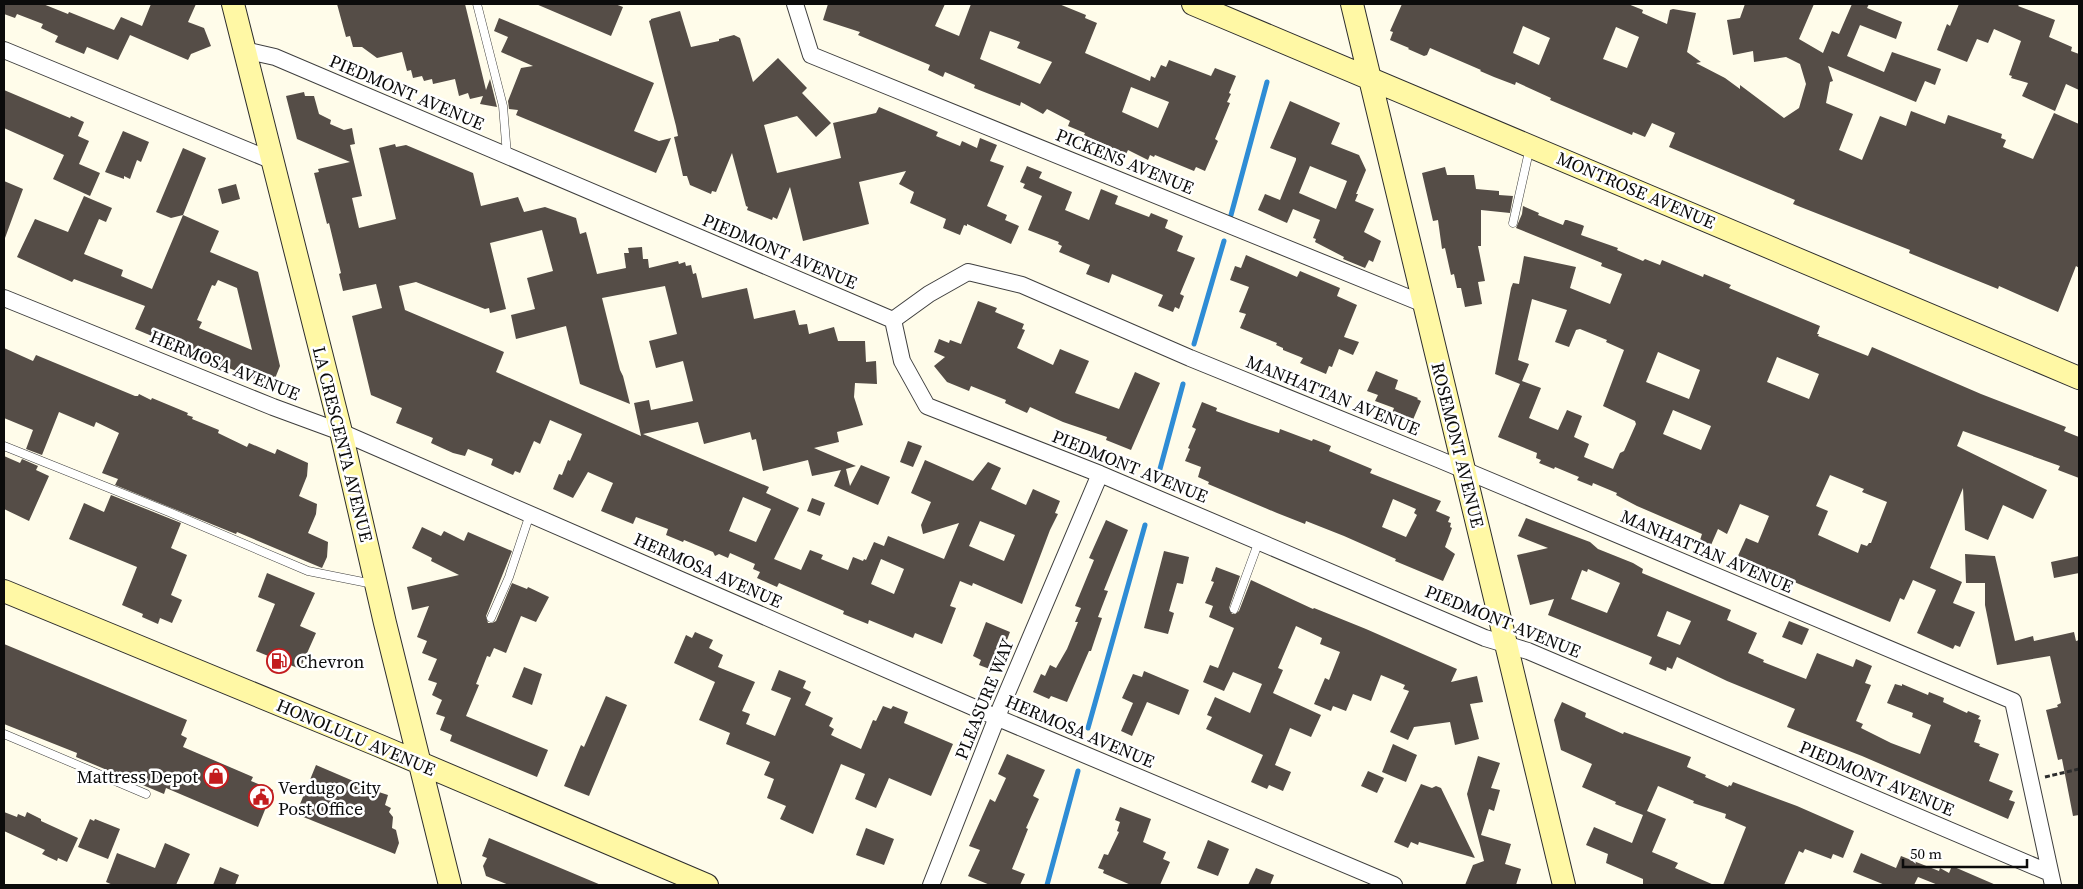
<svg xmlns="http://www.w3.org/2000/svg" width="2083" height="889" viewBox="0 0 2083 889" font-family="'Source Serif 4',serif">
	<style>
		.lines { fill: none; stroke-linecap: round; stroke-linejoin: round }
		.stream { stroke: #2e8cd5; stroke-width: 5 }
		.building { fill: #554d47; fill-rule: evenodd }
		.lane-casing { stroke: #3e3e3e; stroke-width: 9 }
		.street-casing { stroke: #3e3e3e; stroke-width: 18 }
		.secondary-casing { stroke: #2d2d2d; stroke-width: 24 }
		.path { stroke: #2d2d2d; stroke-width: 3; stroke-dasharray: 5 2.5; stroke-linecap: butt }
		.lane { stroke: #fff; stroke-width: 8 }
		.street { stroke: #fff; stroke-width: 16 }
		.secondary { stroke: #fff8a5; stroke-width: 22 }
		.labels { text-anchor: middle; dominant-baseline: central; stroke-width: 5; stroke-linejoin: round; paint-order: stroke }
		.street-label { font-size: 18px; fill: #0b0b0b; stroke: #fff }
		.poi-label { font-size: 18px; fill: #0b0b0b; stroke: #fff; text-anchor: start }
	</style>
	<rect width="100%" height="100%" fill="#fffcea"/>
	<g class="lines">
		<path class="stream" d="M1231,215L1267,82
			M1194,344L1224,241
			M1157,480L1183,384
			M1088,728L1145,525
			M1047,885L1078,771"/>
	</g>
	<path class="building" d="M4,4H43L68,14L69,12L114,30L121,17L142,26L151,4H196L188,22L204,28L211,46L191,54L188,60L130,35L118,60L87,47L84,54L55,42L58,36L41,28L43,24L17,14L15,18L4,14Z
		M337,4H465L486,90L490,79L497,107L480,104L483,96L470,99L468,93L459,96L455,79L433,84L432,79L424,81L422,76L413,78L411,70L407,71L402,52L377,58L362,47H353L350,36L346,37Z
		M536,4H615L623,7L611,36Z
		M828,4H945L935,26L959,36L971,4H1059L1086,15L1085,18L1097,23L1085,53L1150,81L1151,76L1155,78L1161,65L1166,67L1169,60L1211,76L1215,68L1236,76L1229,93L1231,94L1227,102L1230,103L1215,139L1218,141L1205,171L1196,167L1194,171L1155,155L1154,157L1150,155L1148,160L1128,150L1126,154L1084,135L1085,133L1068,126L1070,121L1047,109L1043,114L1021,102L1020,106L974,88L975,85L945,72L943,77L928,70L930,65L858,35L860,32L823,20ZM990,31L1020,42L1017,48L1052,62L1040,84L980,59ZM1131,87L1169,102L1158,128L1122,112Z
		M1402,4H1628L1643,10L1642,13L1667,24L1670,10L1673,9L1696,13L1687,52L1701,62L1696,63L1725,78L1740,89V85L1784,118L1799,108L1806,84L1800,64L1786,57L1754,62L1753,51L1733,55L1727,20L1740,18L1745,4H1814L1799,39L1823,53L1832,31L1839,34L1852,4H1869L1867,8L1902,22L1896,39L1860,25L1847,56L1884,72L1892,52L1941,69L1935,85L1925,81L1916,102L1828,66L1833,81L1830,82L1826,103L1853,114L1839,150L1862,160L1880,116L1906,126L1911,111L1945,124L1948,115L2002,134L2001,138L2006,140L2003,147L2033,159L2054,113L2079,124V268L2076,266L2058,312L1999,286L1998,289L1909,253L1910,250L1793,204L1795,200L1669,147L1675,133L1652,123L1645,137L1633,132L1632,135L1550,100L1551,98L1516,82L1515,85L1494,77L1480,71L1481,70L1430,48L1427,55L1424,56L1408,49L1409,48L1390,40L1393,32L1390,31ZM1523,26L1550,38L1539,65L1513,53ZM1616,27L1639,37L1627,68L1603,59Z
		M1959,4H2020L2018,6L2055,20L2049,37L2072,47L2071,51L2079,54V90L2066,84L2055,111L2022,96L2028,83L2011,78L2012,76L2009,75L2021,41L1994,29L1988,43L1977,39L1967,62L1937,50L1947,24L1950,26Z
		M680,11L691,47L719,41V39L734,35L740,38L753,82L778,58L807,88L802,93L831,123L816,137L797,116L764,125L777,173L841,158L833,123L876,113L879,107L938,132L936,136L960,146L962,141L977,148L980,138L997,145L990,161L1004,166L987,206L1007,215L1005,220L1019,226L1011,244L967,224V226L964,225L960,235L943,228L946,219L910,203L914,192L899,184L906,171L859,182L869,224L803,241L790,187L777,219L773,217L772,220L747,210L748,207L746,206L732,153L716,192L712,191L711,194L690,185L687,176H683L674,137L678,136L676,126L649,21L651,20V19Z
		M499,18L654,83L634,131L659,141L671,138L656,173L516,115L518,110L509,109L508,101L521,68L533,66L501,52L508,37L494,31Z
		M4,90L70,118L71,116L84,122L78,136L89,141L79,164L100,173L90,196L53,179L64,155L4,128Z
		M304,92L305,96H314L319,114L331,120L330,124L344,130L352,128L355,144L350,145L362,196L352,198L359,228L396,219L379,148L395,144L396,147L406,145L473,173L481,206L518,197L524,212L545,207L576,218L580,234L586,232L597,274L626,268L624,253H629L628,248L642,247L643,259H648L649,268L678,261L679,264L685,262L686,266L691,265L693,274L696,273L702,298L747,288L754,319L795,310L799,325L807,324L809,334L834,327L838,341H865L866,362L876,361L877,384L855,383L854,397L863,425L837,432L839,442L814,448L856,466L846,469L850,486L861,465L890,477L878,505L834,486L841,470L812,476L808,460L763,471L756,439L752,440L750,432L704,444L698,422L643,434L769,487L766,493L799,508L774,559L801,570L810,550L823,555L821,559L848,570L853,557L863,561L864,559L866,560L874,542L884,546L888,536L944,559L959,523L923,534L921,525L931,502L911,493L925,460L973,481L988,462L1001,468L991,489L1026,505L1033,489L1060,501L1055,513L1058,514L1050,530L1022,604L973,583L972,586L960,581L950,606L956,608L942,644L915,633L913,638L869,620L868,624L843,614L844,611L779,583L777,587L757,578L760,572L753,569L755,564L730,553L728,558L719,554L715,556L713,552L684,540L683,542L666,535L668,529L636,517L633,524L601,511L613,483L588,472L573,498L553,489L559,474L562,475L568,460L570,461L582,434L550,420L540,444L534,441L520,473L515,471L513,475L491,465L493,459L468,449L465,456L453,453L431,443L433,438L396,423L402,408L371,395L352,316L382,308L376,284L343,291L339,274L341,273L329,223L327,224L314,173L319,172L318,169L350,162L297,139L286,96ZM542,230L553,271L527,278L535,309L511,315L516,339L566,326L580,384L630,404L623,376L620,370L602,298L665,286L677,334L649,341L656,368L683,361L693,401L651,410L649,400L634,403L641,436L496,372L504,352L405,310L399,286L416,282L485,309L489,308L490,313L506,309L490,243ZM743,497L771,509L756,542L729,531ZM980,521L1015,535L1004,561L969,546ZM881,559L904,569L894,594L871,584Z
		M1290,101L1340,123L1331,144L1359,155L1366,170L1356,194H1358L1355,201L1374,209L1364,232L1381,241L1373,262L1369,260L1365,268L1343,259L1344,257L1315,242L1316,239L1313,238L1320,220L1293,209L1287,223L1258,210L1265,194L1280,200L1296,160V158L1270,148ZM1310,166L1347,181L1336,209L1299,193Z
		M123,131L149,142L141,162L137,160L130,179L124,176V179L105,172Z
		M183,148L206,158L183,215L171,218L156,212Z
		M1027,166L1042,172L1039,178L1072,192L1065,210L1089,220L1101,189L1118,196L1115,204L1149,217L1151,213L1168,220L1165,228L1183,236L1177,251L1195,258L1180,294L1184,296L1179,309L1175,307L1173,312L1158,306L1163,295L1112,274L1109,283L1086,274L1090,265L1059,252L1062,246L1058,244L1059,242L1028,230L1042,196L1023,188L1025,184L1020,182Z
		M1445,167L1447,175H1474L1476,189L1499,191V195L1513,196L1510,213L1481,210V246H1478L1485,281L1478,282L1482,304L1465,307L1461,288H1457L1454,274L1451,275L1445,248L1442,249L1438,220L1433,221L1422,173Z
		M4,181L23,189L5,238L4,237Z
		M236,184L240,199L222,204L218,189Z
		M84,196L112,208L106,222L99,219L84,254L123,270L121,276L152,289L183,215L219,231L210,252L258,272L280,366L272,386L135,329L145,306L74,279L72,282L17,257L35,219L68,232ZM218,280L237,288L252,350L199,328L202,322L197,320L212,285L215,286Z
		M1523,206L1539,213L1538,215L1563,225L1565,220H1567L1582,225L1584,226L1581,235L1618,248L1617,250L1643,261L1645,259L1660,265L1662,260L1703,277L1704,274L1731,285L1729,288L1820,326L1817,334H1819L1818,336L1868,356L1872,347L1981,394L2066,427L2064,431L2079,437V478L2058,470L2060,466L1963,431L1957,446L2047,490L2033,519L2003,505L1988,540L1965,530L1963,488L1930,568L1962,582L1953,603L1975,612L1960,647L1955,645L1953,649L1917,633L1936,590L1913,580L1904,600L1900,598L1890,622L1737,558L1746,538L1758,543L1769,516L1740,504L1727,534L1718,529L1711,545L1700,540L1702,534L1637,506L1616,495L1617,493L1593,483L1592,486L1577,480L1579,477L1555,467L1554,469L1539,463L1541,460L1536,458L1537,453L1498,437L1520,384L1495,374L1511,288L1513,283L1519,284L1524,256L1576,267L1570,288L1610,304L1622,274L1601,266L1602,263L1516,228L1522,214ZM1532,299L1567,310L1555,342L1569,347L1576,330L1580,329L1607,340L1606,342L1624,350L1603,406L1635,421L1636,424L1624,451L1620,453L1613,469L1584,457L1589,444L1574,437L1582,416L1567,410L1558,430L1529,418L1541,388L1522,381L1529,364L1518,360ZM1658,352L1700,370L1689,399L1646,382ZM1777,357L1819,374L1809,399L1767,382ZM1673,410L1711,426L1701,450L1663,434ZM1830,475L1864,489L1862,492L1887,502L1871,543H1869L1867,546L1861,544L1858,553L1818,535L1828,511L1816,506Z
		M1246,255L1297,277L1300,271L1340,288L1337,296L1357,305L1344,337L1359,342L1353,355L1339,349L1332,367L1329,366L1326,374L1300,363L1303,358L1283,350V348L1276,345L1277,343L1240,328L1246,314L1239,312L1249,287L1230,280L1235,266L1241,268Z
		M978,301L997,308L995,312L1024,324L1022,329L1025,330L1017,348L1053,365L1060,349L1089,361L1075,393L1119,409L1135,372L1160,383L1131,450L1106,440L1107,437L1063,422L1030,407L1027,413L1005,403L1006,400L971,386L969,391L947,382L934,366L945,357L934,352L939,339L949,343L950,340L961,344Z
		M4,348L33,361L36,355L135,396H138L139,394L151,400L152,398L188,413L187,415L193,417L192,419L219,430L218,433L247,447L249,443L275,454L277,449L308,463L307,476L299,496L317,504L316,514L308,533L328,542L327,557L322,568L237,532L236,534L115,485L118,479L102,473L119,433L96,422L94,427L59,412L42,455L26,449L33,430L4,418Z
		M1376,371L1398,380L1395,389L1418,398L1417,399L1421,401L1412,422L1392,413L1394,408L1375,401L1378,395L1367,391Z
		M1202,402L1217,408L1216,411L1249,423L1279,433L1280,429L1312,441L1313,439L1316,440L1331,446L1329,451L1372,469L1370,473L1441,501L1436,511L1450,517L1448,522L1451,523L1450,527L1452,528L1445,547L1455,554L1443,581L1395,561L1396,559L1344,536L1306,521L1305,524L1277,513L1208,484L1209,482L1198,477L1201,467L1185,461L1190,449L1188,448L1196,429L1192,427ZM1393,499L1416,509L1414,513L1417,515L1406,537L1382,527Z
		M908,441L922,446L913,467L900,462Z
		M4,456L20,463L22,459L38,466L36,470L49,476L29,521L4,509Z
		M111,495L181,523L171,548L187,555L171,595L182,600L172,623L160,618L158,624L142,617L143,614L122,605L137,567L69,539L84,503L104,512Z
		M812,498L825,503L820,516L807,511Z
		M1526,518L1590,542L1598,549L1633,563L1643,569L1642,573L1731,610L1727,620L1757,633L1748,653L1764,660L1763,662L1806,679L1817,653L1853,667L1856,659L1872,666L1865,683L1871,685L1856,721L1863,724L1861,728L1891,743L1920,754L1931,725L1912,717L1913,713L1887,703L1895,684L1902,686V684L1928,695L1929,692L1944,698L1943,702L1967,713L1968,711L1980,716L1978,719L1981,720L1974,742L1980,744L1979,746L1999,754L1989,781L2013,791L2009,800L2015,802L2008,819L1862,756L1787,727L1795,709L1727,681L1677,657L1672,669L1667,667L1666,671L1649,664L1652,657L1548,615L1554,599L1530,605L1517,555L1548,548L1518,536ZM1588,569L1620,583L1607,613L1571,599L1582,570L1587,572ZM1667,611L1691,621L1680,645L1657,636Z
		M1106,520L1128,530L1104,590L1108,591L1098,617L1102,618L1091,651H1089L1067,702L1051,696L1049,699L1033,692L1041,674L1045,676L1050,665L1056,668L1067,649L1078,622H1075L1081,608L1075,606L1094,560L1089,558Z
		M422,527L441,536L444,531L464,541L468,532L512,551L486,616L488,623H492L496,621L512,583L527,589L528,587L549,597L536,622L521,616L506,653L494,648L490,657L487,656L476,684L479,685L466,716L548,750L537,777L450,741L452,735L440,730L445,717L436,714L442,700L432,695L437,683L428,680L437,659L422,653L427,641L417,637L429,606L412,610L407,587L459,575L431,561L432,558L412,548Z
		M1164,551L1189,557L1183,584L1177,583L1169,611L1174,613L1168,634L1144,628Z
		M1965,554L1995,556L2015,641L2033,636L2034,641L2074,632L2076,641L2079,640V815L2073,816L2062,759L2058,760L2046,710L2058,707L2057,705L2061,703L2050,656L1997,665L1985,605V583H1966Z
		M2079,556V573L2054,578L2051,562Z
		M1216,567L1240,576L1229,608L1232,614H1235L1239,611L1251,580L1313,609L1314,608L1366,629L1457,669L1451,682L1477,676L1483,702L1470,704L1479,739L1455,745L1450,722L1414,727L1408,740L1390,732L1409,691L1403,689L1405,685L1381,675L1371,701L1353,694L1346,711L1333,706L1331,711L1314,704L1325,678L1329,680L1340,652L1320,644L1322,638L1296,626L1278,668L1283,670L1273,693L1321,715L1311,737L1290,728L1275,765L1291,772L1283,791L1269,785L1267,789L1251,782L1263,755L1206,729L1212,717L1207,715L1215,697L1250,713L1262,684L1233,672L1224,691L1203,682L1210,665L1218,668L1234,628L1209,617L1213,606L1205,603L1214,582L1211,581Z
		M267,573L315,593L300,626L316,633L300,669L256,651L275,604L258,597Z
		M1789,621L1809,629L1802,645L1782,637Z
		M986,622L1010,632L995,671L979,665L981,660L973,656Z
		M695,632L713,640L709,648L723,655L718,667L755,682L742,711L750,714L746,724L775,736L791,698L771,690L779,670L806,681L803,688L811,692L805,705L833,718L829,726L834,729L831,735L861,749L873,720L876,721L883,706L891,709L893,706L908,712L904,723L953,744L931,796L889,778L876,808L855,799L865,774L841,764L813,834L780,819L786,806L767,798L774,779L764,775L770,762L726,744L730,733L699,720L715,682L674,663L686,635L692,638Z
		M4,644L187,720L181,735L187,738L183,747L253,777L251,781L273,790L258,827L166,788L164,794L76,757L77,753L4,724Z
		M524,667L542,674L532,705L512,697Z
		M1144,671L1189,690L1179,715L1147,702L1132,736L1121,731L1133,703L1122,698L1133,674L1142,677Z
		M606,696L627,705L589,796L564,786L581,745L584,747Z
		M1562,702L1586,713L1585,717L1623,734L1624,732L1691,757L1687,767L1706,775L1705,777L1728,787L1729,785L1731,786L1733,782L1797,806L1854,831L1843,858L1833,854L1831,859L1805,849L1803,853L1799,851L1784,885H1723L1746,827L1725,818L1726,814L1693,803L1694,801L1658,786L1647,811L1666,819L1652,852L1678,863L1675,868L1714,885H1643V879L1606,863L1608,854L1586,845L1594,827L1632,843L1643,815L1615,804L1616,802L1582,787L1592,764L1561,750L1554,720Z
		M1393,744L1417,755L1406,782L1382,772Z
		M1007,754L1045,770L1033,796L1039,799L1026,828L1028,829L1012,869L1025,874L1020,885H990L968,876L980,850L969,846L990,799L995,802L1006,778L998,774Z
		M1478,756L1500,763L1491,788L1500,790L1494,811L1489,809L1481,835L1511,844L1505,864L1521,869L1516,885H1465L1473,865L1484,861L1467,794Z
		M316,765L358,783L357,785L388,795L385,805L391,808L389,812L393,817L392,828L396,830L399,843L395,854L296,814Z
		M1368,771L1384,778L1377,793L1361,786Z
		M1421,784L1432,788L1436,786L1441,788L1475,858L1419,842L1418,845L1411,842L1408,848L1394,842Z
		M1120,807L1151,819L1143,842L1166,852L1163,859L1170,862L1160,885H1131L1103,873L1104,870L1098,868L1104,854L1108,855L1119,832L1117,831L1120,822L1115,820Z
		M4,812L17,817L18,814L25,817L27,812L41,819V821L78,838L67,862L58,858L57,861L42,854L45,850L4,831Z
		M90,819L94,821L95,819L120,829L108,859L78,847Z
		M866,828L894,839L884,865L856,855Z
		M489,838L601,885H509L486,876L483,866L487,858L482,856Z
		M1208,840L1229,849L1218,876L1197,868Z
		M165,843L190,854L176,885H113L106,882L117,853L155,868Z
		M1861,853L1896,868L1901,856L1939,871L1940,868L1949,873L1952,866L1996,885H1938L1918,877L1914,885H1885L1853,872Z
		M220,867L239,875L235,885H213Z
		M1256,868L1274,875L1270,885H1248Z"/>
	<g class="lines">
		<defs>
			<path id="lane" d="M477,4L503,106L507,155
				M1513,223L1530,147
				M4,446L169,512L308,571L373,584
				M1234,609L1259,541
				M491,618L509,577L530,514
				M4,734L146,794"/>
			<path id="street" d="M795,4L811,55L1424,304
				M4,50L273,161
				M244,50L275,57L893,320L902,361L927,406L1100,474L1485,638L1528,651L2050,873
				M4,298L273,407L341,432L998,718L1394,885
				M893,320L929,294L968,272L1022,285L1190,358L1438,459L2013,701L2053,885
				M931,885L1001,707L1100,474"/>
			<path id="secondary" d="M233,4L341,432L385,623L450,885
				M1193,4L2079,378
				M1352,4L1564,885
				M4,591L380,746L707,885"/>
		</defs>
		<use href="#lane" class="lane-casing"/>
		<use href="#street" class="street-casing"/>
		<use href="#secondary" class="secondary-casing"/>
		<path class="path" d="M2045,777L2079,769"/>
		<use href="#lane" class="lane"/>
		<use href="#street" class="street"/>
		<use href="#secondary" class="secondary"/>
	</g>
	<defs>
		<symbol id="fuel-ring" viewBox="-11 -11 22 22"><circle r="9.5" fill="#fff" stroke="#c31c1e" stroke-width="1.5"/><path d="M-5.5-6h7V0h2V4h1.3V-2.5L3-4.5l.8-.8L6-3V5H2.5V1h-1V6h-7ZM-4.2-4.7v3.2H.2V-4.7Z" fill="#c31c1e"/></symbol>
		<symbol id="shop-ring" viewBox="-11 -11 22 22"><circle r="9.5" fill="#fff" stroke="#c31c1e" stroke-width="1.5"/><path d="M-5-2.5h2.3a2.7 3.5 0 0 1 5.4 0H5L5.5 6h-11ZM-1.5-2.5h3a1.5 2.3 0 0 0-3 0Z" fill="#c31c1e"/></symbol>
		<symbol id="civic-ring" viewBox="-11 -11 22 22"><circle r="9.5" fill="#fff" stroke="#c31c1e" stroke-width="1.5"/><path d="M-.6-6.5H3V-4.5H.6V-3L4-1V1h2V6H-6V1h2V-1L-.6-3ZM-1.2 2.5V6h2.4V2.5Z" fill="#c31c1e"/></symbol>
	</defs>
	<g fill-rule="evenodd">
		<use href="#fuel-ring" x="265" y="647" width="28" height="28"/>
		<use href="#shop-ring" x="202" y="762" width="28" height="28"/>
		<use href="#civic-ring" x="247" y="783" width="28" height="28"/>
	</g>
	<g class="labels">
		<g class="street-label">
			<text transform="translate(407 92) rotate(23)">PIEDMONT AVENUE</text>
			<text transform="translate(1125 161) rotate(22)">PICKENS AVENUE</text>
			<text transform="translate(1636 190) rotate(23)">MONTROSE AVENUE</text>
			<text transform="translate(780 251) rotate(23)">PIEDMONT AVENUE</text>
			<text transform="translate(225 365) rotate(22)">HERMOSA AVENUE</text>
			<text transform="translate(1333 395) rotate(22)">MANHATTAN AVENUE</text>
			<text transform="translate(343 444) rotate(76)">LA CRESCENTA AVENUE</text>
			<text transform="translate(1458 445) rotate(76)">ROSEMONT AVENUE</text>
			<text transform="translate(1130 466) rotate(22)">PIEDMONT AVENUE</text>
			<text transform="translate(1707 551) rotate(23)">MANHATTAN AVENUE</text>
			<text transform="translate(708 570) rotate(24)">HERMOSA AVENUE</text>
			<text transform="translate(1503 621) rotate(22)">PIEDMONT AVENUE</text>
			<text transform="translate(984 699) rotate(-68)">PLEASURE WAY</text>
			<text transform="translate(1080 731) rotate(23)">HERMOSA AVENUE</text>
			<text transform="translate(356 737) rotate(23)">HONOLULU AVENUE</text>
			<text transform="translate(1877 778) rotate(23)">PIEDMONT AVENUE</text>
		</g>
		<g class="poi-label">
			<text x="296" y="661">Chevron</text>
			<text x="198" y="776" text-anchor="end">Mattress Depot</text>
			<text x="278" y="787">Verdugo City<tspan x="278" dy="21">Post Office</tspan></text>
		</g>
	</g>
	<rect width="2083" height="889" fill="none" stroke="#0b0b0b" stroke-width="10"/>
	<path d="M1903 859v8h124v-8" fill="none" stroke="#0b0b0b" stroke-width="2.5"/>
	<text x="1910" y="859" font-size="15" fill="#0b0b0b" stroke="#ffffff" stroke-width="4" paint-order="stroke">50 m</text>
</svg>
